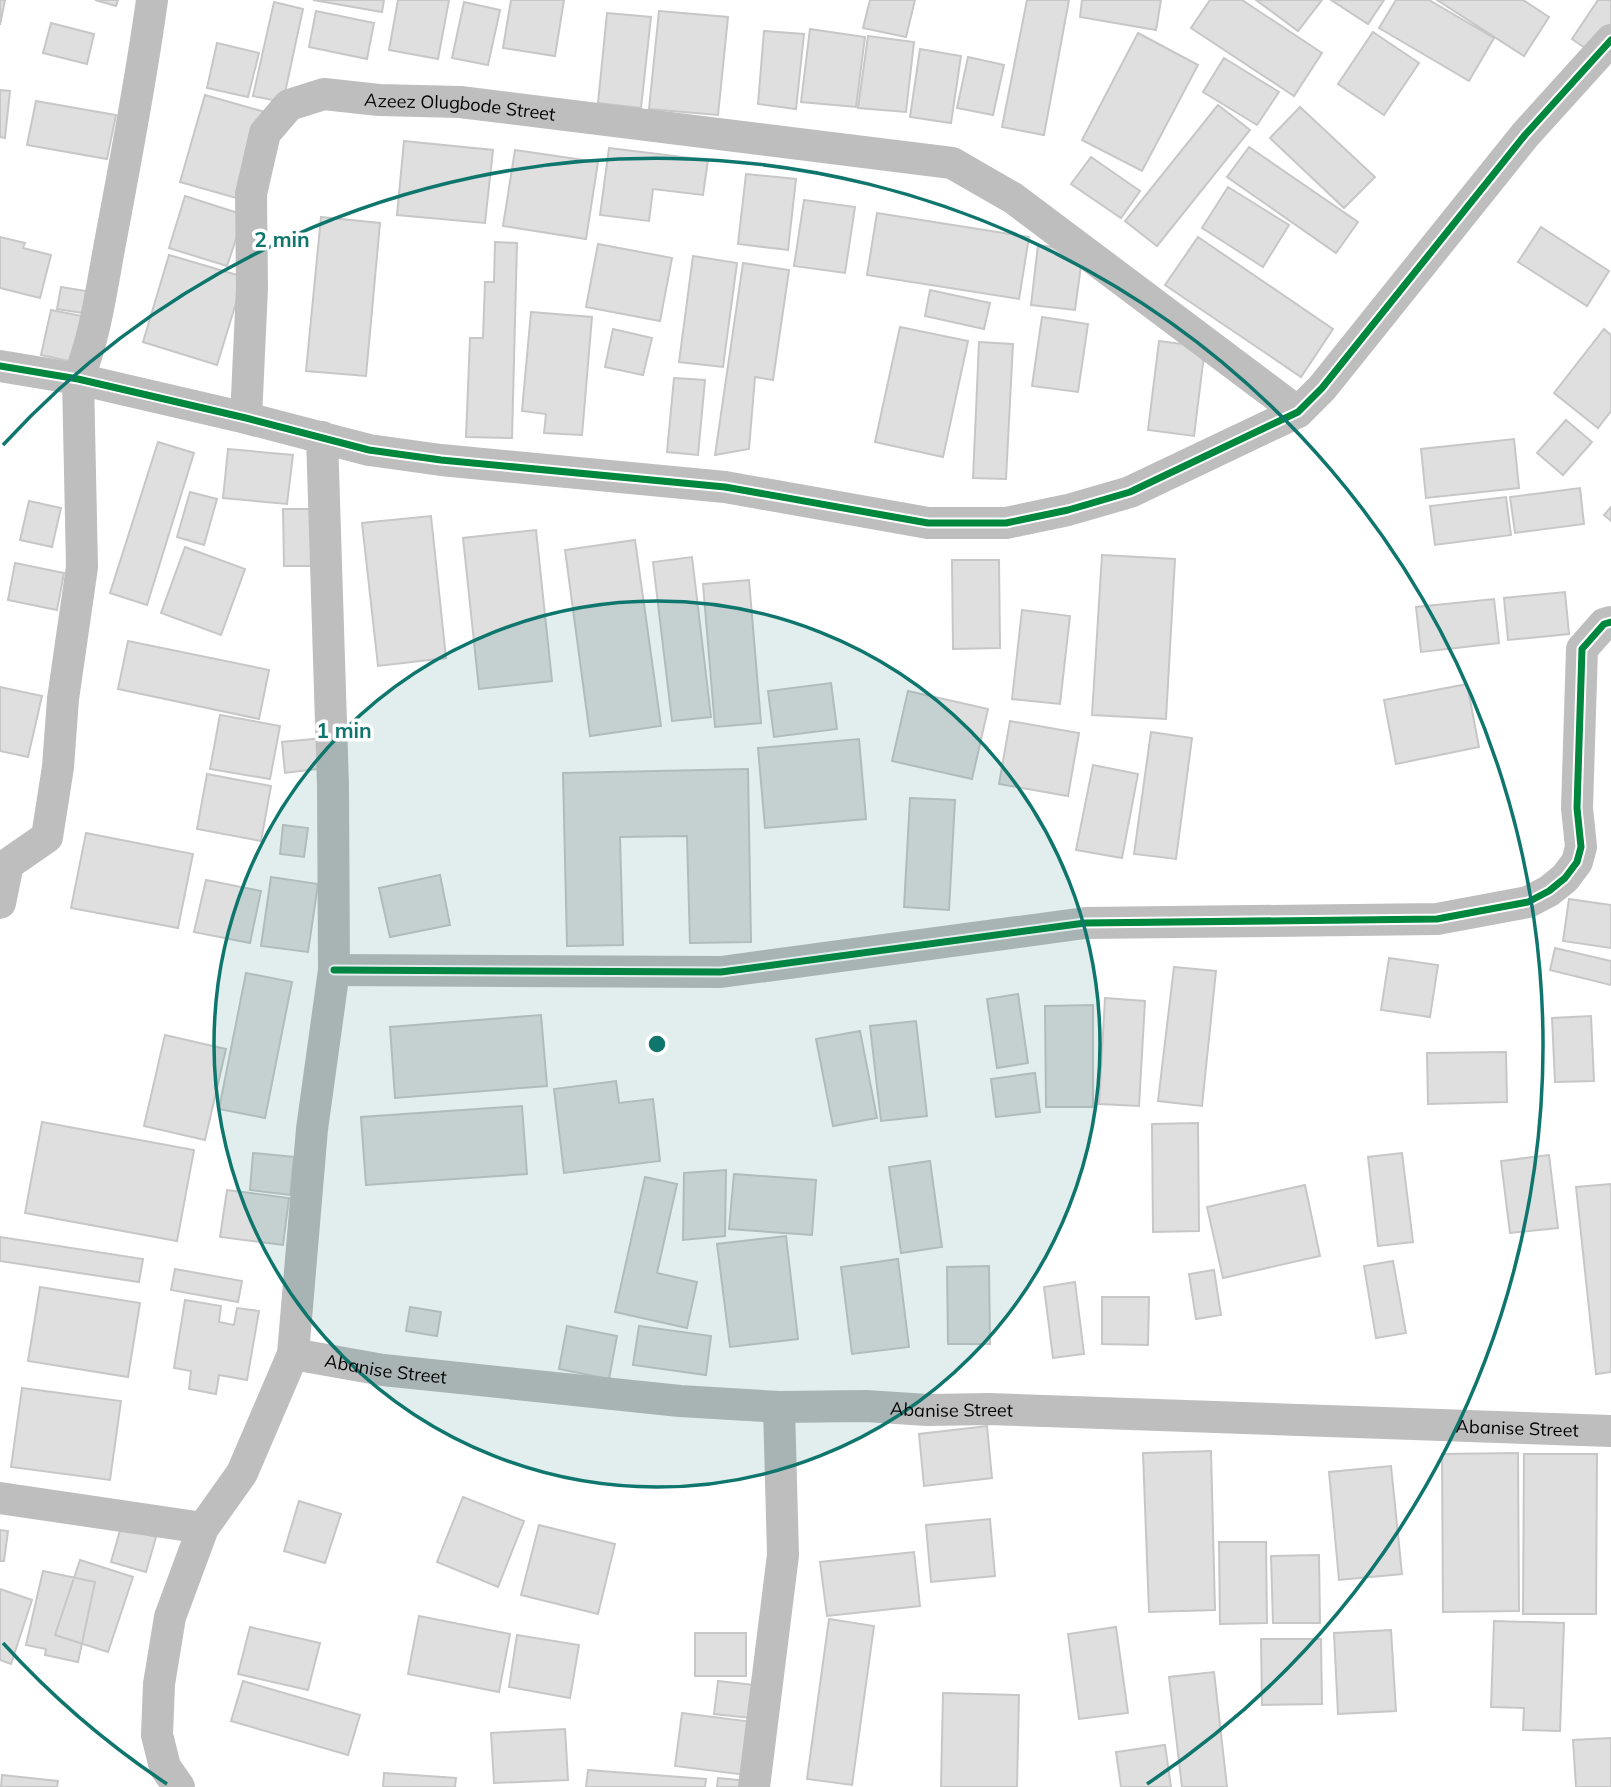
<svg xmlns="http://www.w3.org/2000/svg" width="1611" height="1787" viewBox="0 0 1611 1787" font-family="Mulish,sans-serif">
	<style>
		.building { fill: #dfdfdf; stroke: #c7c7c7; stroke-width: 2 }
		.lines { fill: none; stroke-linecap: round; stroke-linejoin: round }
		.street { stroke: #bebebe; stroke-width: 32 }
		.cycleway-casing { stroke: #fff; stroke-width: 11 }
		.cycleway { stroke: #00873e; stroke-width: 7 }
		.ring { fill: none; stroke: #0f766e; stroke-width: 3.5 }
		.labels { text-anchor: middle; dominant-baseline: central; stroke-width: 7; stroke-linejoin: round; paint-order: stroke }
		.street-label { font-size: 18px; fill: #000; stroke: #fff }
		.centre { fill: #0f766e; stroke: #fff; stroke-width: 3.5 }
		.ring-label { font-size: 21px; text-anchor: middle; font-weight: bold; fill: #0f766e; stroke: #fff; stroke-width: 7; stroke-linejoin: round; paint-order: stroke }
	</style>
	<rect width="100%" height="100%" fill="#fff"/>
	<path class="building" d="M0,0H5L0,25Z
		M95,0H118L116,6Z
		M313,0H384L382,12Z
		M398,0H449L438,59L389,50Z
		M511,0H564L555,56L503,48Z
		M870,0H915L906,37L863,28Z
		M1027,0H1069L1044,135L1002,127Z
		M1082,0H1161L1156,30L1080,17Z
		M1210,0H1242L1322,53L1294,96L1191,28Z
		M1256,0H1322L1298,31Z
		M1331,0H1384L1368,24Z
		M1396,0H1429L1494,38L1469,81L1379,28Z
		M1437,0H1523L1549,17L1524,56Z
		M1598,0H1611V28L1594,54L1572,39Z
		M274,2L303,9L283,102L253,96Z
		M464,2L500,10L488,65L452,58Z
		M316,11L374,23L367,59L309,47Z
		M659,11L728,17L718,115L649,109Z
		M607,13L651,17L641,108L598,103Z
		M51,23L94,34L87,64L43,53Z
		M810,29L865,37L856,107L801,102Z
		M764,31L804,34L796,109L758,104Z
		M1373,32L1419,63L1384,115L1338,84Z
		M1138,33L1198,65L1142,171L1082,140Z
		M868,36L914,42L906,112L858,108Z
		M217,43L259,53L248,97L207,88Z
		M920,49L961,56L951,123L910,117Z
		M968,57L1004,65L993,115L957,108Z
		M1224,58L1279,92L1257,125L1203,92Z
		M0,90L10,91L5,138L0,137Z
		M205,95L265,112L240,199L180,182Z
		M36,101L116,115L107,159L27,145Z
		M1218,105L1250,130L1157,246L1125,221Z
		M1300,107L1375,177L1344,208L1270,138Z
		M404,141L493,150L485,223L397,215Z
		M1249,147L1358,222L1336,253L1227,177Z
		M609,148L708,160L703,195L653,189L649,221L600,215Z
		M515,150L598,162L586,239L503,226Z
		M1091,157L1140,191L1121,218L1071,184Z
		M746,174L796,179L788,250L738,244Z
		M1228,187L1289,225L1263,267L1202,228Z
		M185,196L244,215L227,266L169,248Z
		M804,200L855,207L845,273L794,266Z
		M877,213L1029,237L1019,299L867,275Z
		M321,217L380,223L366,376L306,371Z
		M1541,227L1609,271L1587,306L1518,262Z
		M0,237L25,243L23,248L51,255L40,298L0,288Z
		M1198,237L1333,329L1301,377L1165,285Z
		M495,242L517,243L512,438L466,437L470,338H483L485,282H494Z
		M598,244L672,258L660,321L586,307Z
		M1038,245L1083,251L1075,310L1031,305Z
		M169,255L244,277L217,365L143,342Z
		M693,256L737,263L723,367L679,362Z
		M743,263L789,270L773,380L755,377L749,449L715,455Z
		M61,287L86,291L83,313L57,309Z
		M930,290L990,303L984,329L925,316Z
		M51,310L87,317L78,363L41,355Z
		M531,312L592,317L582,435L544,433L546,414L522,411Z
		M1042,317L1088,324L1078,392L1032,386Z
		M900,327L968,341L943,457L875,442Z
		M613,329L652,338L643,375L605,367Z
		M1604,329L1611,335V411L1598,428L1554,393Z
		M1159,341L1205,347L1194,436L1148,430Z
		M979,342L1013,344L1006,479L973,478Z
		M674,378L705,380L698,455L667,452Z
		M1566,420L1592,442L1563,475L1537,453Z
		M1514,439L1519,488L1426,498L1421,449Z
		M158,442L194,453L147,605L110,593Z
		M228,449L293,455L287,504L223,498Z
		M1580,488L1584,524L1515,533L1510,497Z
		M190,492L217,499L204,545L177,537Z
		M1506,497L1511,535L1435,545L1430,506Z
		M29,501L61,508L52,547L20,540Z
		M1611,507V521L1604,515Z
		M283,509H318L319,566H284Z
		M431,516L446,658L378,666L362,523Z
		M536,530L552,681L479,689L463,538Z
		M635,540L661,726L590,736L565,550Z
		M185,547L245,569L221,635L161,613Z
		M1102,555L1175,559L1166,719L1092,715Z
		M692,557L711,717L672,721L653,562Z
		M952,560H999L1000,648L953,649Z
		M15,563L64,573L57,610L8,600Z
		M749,580L761,723L715,727L703,584Z
		M1565,592L1569,634L1508,640L1504,598Z
		M1494,599L1499,643L1421,652L1416,607Z
		M1022,610L1070,616L1060,704L1012,699Z
		M128,641L269,670L259,719L118,689Z
		M831,683L837,729L774,737L768,691Z
		M1467,684L1479,747L1396,764L1384,700Z
		M0,687L42,696L28,757L0,751Z
		M908,691L988,709L972,779L892,761Z
		M220,715L280,726L270,779L210,769Z
		M1010,721L1079,733L1068,796L999,784Z
		M1151,732L1192,738L1176,859L1134,854Z
		M323,738L326,768L285,773L282,742Z
		M859,739L866,819L765,828L758,748Z
		M1093,765L1138,774L1122,858L1076,850Z
		M748,769L751,942L690,943L687,836L620,837L623,945L567,946L563,773Z
		M207,774L271,786L261,841L197,829Z
		M910,798L955,800L949,910L904,907Z
		M283,825L308,828L304,857L280,854Z
		M86,833L193,854L178,928L71,908Z
		M440,875L450,925L390,937L379,888Z
		M271,877L318,884L308,952L261,946Z
		M206,880L261,891L250,943L194,932Z
		M1569,899L1611,905V948L1563,941Z
		M1555,948L1611,961V985L1550,970Z
		M1389,958L1438,965L1430,1017L1381,1010Z
		M1174,967L1216,971L1202,1106L1158,1101Z
		M246,973L292,982L265,1118L219,1109Z
		M1018,994L1028,1063L997,1068L987,999Z
		M1105,998L1145,1001L1139,1106L1099,1104Z
		M1093,1005V1107H1046L1045,1006Z
		M541,1015L547,1086L395,1098L390,1027Z
		M1591,1016L1594,1081L1555,1082L1552,1018Z
		M916,1021L927,1116L881,1121L870,1026Z
		M860,1031L877,1118L833,1126L816,1039Z
		M165,1035L226,1049L205,1140L144,1126Z
		M1506,1052L1507,1102L1428,1104L1427,1053Z
		M1035,1073L1040,1112L996,1117L991,1079Z
		M616,1081L619,1103L653,1099L660,1161L564,1173L554,1089Z
		M522,1106L527,1174L366,1185L361,1117Z
		M42,1122L194,1150L177,1241L25,1213Z
		M1198,1123L1199,1231L1153,1232L1152,1124Z
		M253,1153L294,1157L290,1195L250,1190Z
		M1402,1153L1413,1242L1378,1246L1368,1157Z
		M1549,1155L1558,1228L1510,1233L1501,1161Z
		M930,1161L942,1247L901,1253L889,1167Z
		M726,1170L725,1236L683,1240L684,1173Z
		M734,1174L816,1180L812,1235L729,1229Z
		M645,1177L677,1184L657,1273L697,1282L687,1328L615,1312Z
		M1611,1184V1372L1596,1374L1576,1187Z
		M1305,1185L1320,1256L1223,1278L1207,1207Z
		M227,1190L289,1198L283,1245L220,1237Z
		M786,1236L798,1339L730,1347L717,1244Z
		M0,1237L143,1259L139,1282L0,1261Z
		M898,1259L909,1347L852,1354L841,1267Z
		M1393,1261L1406,1333L1376,1338L1364,1266Z
		M989,1266L990,1344H948L947,1267Z
		M175,1269L242,1281L238,1302L171,1290Z
		M1214,1270L1221,1315L1196,1319L1189,1274Z
		M1075,1282L1084,1354L1053,1358L1044,1287Z
		M40,1287L140,1303L128,1377L28,1361Z
		M1102,1297H1149L1148,1345L1102,1344Z
		M185,1300L221,1306L219,1322L234,1325L237,1308L259,1311L247,1380L219,1375L216,1394L189,1389L191,1371L174,1368Z
		M410,1307L441,1312L437,1336L406,1331Z
		M567,1326L617,1336L609,1379L559,1369Z
		M639,1326L711,1336L706,1375L633,1365Z
		M22,1388L121,1401L110,1480L11,1467Z
		M987,1426L992,1478L924,1486L919,1434Z
		M1211,1451L1215,1610L1149,1612L1143,1453Z
		M1518,1453L1519,1611L1443,1612L1442,1454Z
		M1524,1454H1597L1596,1614H1523Z
		M1391,1466L1402,1574L1339,1580L1329,1472Z
		M463,1497L524,1521L498,1587L437,1562Z
		M299,1501L341,1514L325,1563L284,1551Z
		M990,1519L995,1576L931,1582L926,1525Z
		M539,1525L615,1544L598,1614L521,1595Z
		M121,1527L156,1537L146,1572L111,1562Z
		M0,1530L8,1531L4,1561H0Z
		M1219,1542H1266L1267,1623L1220,1624Z
		M914,1552L920,1606L827,1616L820,1562Z
		M1319,1555L1320,1623H1273L1271,1556Z
		M80,1560L133,1577L108,1652L55,1635Z
		M43,1571L95,1582L78,1662L45,1655L46,1649L26,1645Z
		M0,1589L32,1600L11,1664L0,1660Z
		M419,1616L510,1634L499,1692L408,1674Z
		M829,1619L874,1626L852,1785L807,1779Z
		M1494,1621L1564,1623L1560,1731L1523,1730L1524,1708L1491,1707Z
		M250,1627L320,1643L308,1690L238,1674Z
		M1116,1627L1128,1713L1079,1719L1068,1634Z
		M1391,1630L1396,1711L1338,1714L1334,1633Z
		M695,1633H746V1676H695Z
		M517,1635L579,1645L570,1698L509,1687Z
		M1261,1639H1321L1322,1704L1262,1705Z
		M1214,1672L1227,1787H1182L1169,1677Z
		M243,1681L360,1715L348,1755L231,1721Z
		M718,1681L763,1686L760,1719L714,1714Z
		M943,1693L1019,1695L1017,1787H941Z
		M682,1713L753,1722L746,1775L675,1766Z
		M565,1729L568,1780L494,1783L491,1733Z
		M1611,1738V1787H1576L1573,1740Z
		M1165,1745L1171,1787H1121L1116,1752Z
		M588,1770L706,1779L705,1787H586Z
		M384,1773L456,1778L455,1787H383Z
		M2,1775L58,1781L57,1787H1Z
		M718,1778L748,1781L747,1787H717Z"/>
	<g class="lines">
		<g class="street">
			<path d="M0,366L78,379L246,418L369,450L441,460L725,487L928,523H1006L1068,510L1130,492L1298,412L1322,388L1525,135L1611,40"/>
			<path id="s1" d="M246,418L252,288L251,194L265,133L289,105L324,94L379,100L460,102L952,163L1013,198L1298,412"/>
			<path d="M0,903L8,864L47,837L58,767L63,699L82,567L78,379C96,335 102,285 111,238C126,159 141,80 152,0"/>
			<path d="M334,970L721,972L1085,923L1437,919L1528,902L1549,891L1565,878L1577,862L1581,847L1577,808L1582,649L1604,624L1611,622"/>
			<path id="s2" d="M293,1354L383,1370L680,1401L779,1407L866,1406L927,1410L989,1409L1611,1431"/>
			<path d="M0,1498L203,1528"/>
			<path d="M179,1787L165,1767L157,1735L159,1684L170,1617L203,1528L242,1473L293,1354L312,1129L334,970L333,786L322,437"/>
			<path d="M754,1787L783,1555L779,1407"/>
		</g>
		<defs>
			<path id="cycleway" d="M0,366L78,379L246,418L369,450L441,460L725,487L928,523H1006L1068,510L1130,492L1298,412L1322,388L1525,135L1611,40
				M334,970L721,972L1085,923L1437,919L1528,902L1549,891L1565,878L1577,862L1581,847L1577,808L1582,649L1604,624L1611,622"/>
		</defs>
		<use href="#cycleway" class="cycleway-casing"/>
		<use href="#cycleway" class="cycleway"/>
	</g>
	<circle cx="657" cy="1044" r="443" fill="#0f766e" fill-opacity=".12"/>
	<g class="ring">
		<circle cx="657" cy="1044" r="443"/>
		<path d="M167 1784A887 887 0 0 1 3 1643M3 445A887 887 0 1 1 1147 1784"/>
	</g>
	<g class="labels">
		<g class="street-label">
			<text stroke="none"><textPath href="#s1" startOffset="497">Azeez Olugbode Street</textPath></text>
			<text stroke="none"><textPath href="#s2" startOffset="94">Abanise Street</textPath></text>
			<text stroke="none"><textPath href="#s2" startOffset="662">Abanise Street</textPath></text>
			<text stroke="none"><textPath href="#s2" startOffset="1228">Abanise Street</textPath></text>
		</g>
	</g>
	<circle cx="657" cy="1044" r="10" class="centre"/>
	<g class="ring-label">
		<text x="282" y="247">2 min</text>
		<text x="344" y="738">1 min</text>
	</g>
</svg>
